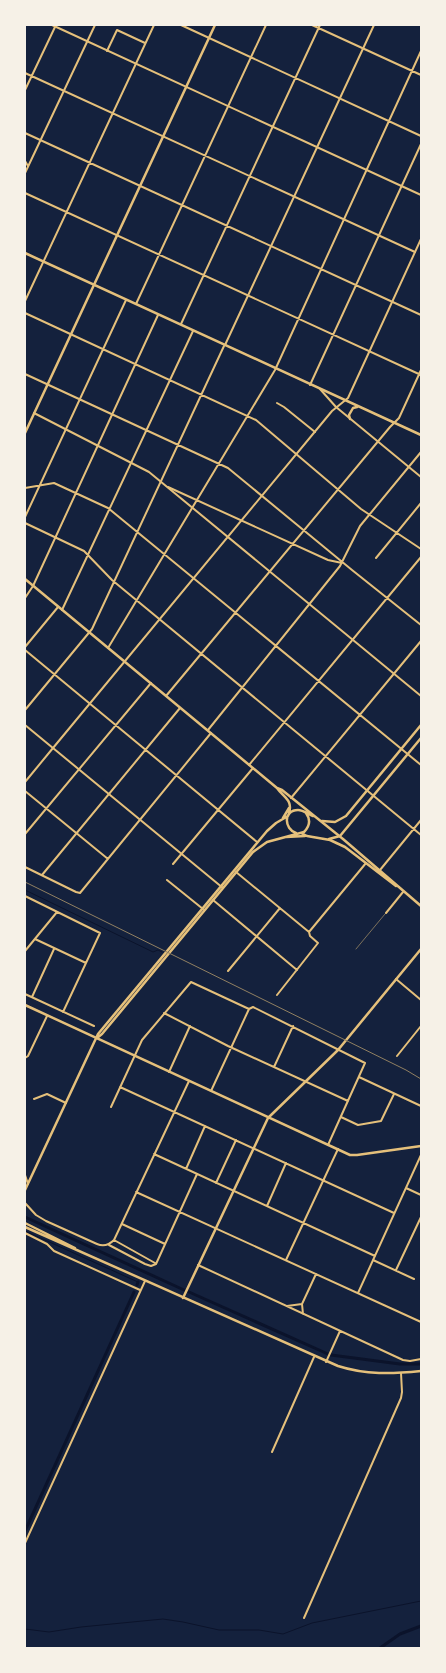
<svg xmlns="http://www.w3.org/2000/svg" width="446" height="1673" viewBox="0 0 446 1673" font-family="'Public Sans',sans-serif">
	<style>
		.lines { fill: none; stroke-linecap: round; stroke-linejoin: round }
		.stream { stroke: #0b132b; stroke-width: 1 }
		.canal { stroke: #0b132b; stroke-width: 3 }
		.service { stroke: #e5c07b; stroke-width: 0.5 }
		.minor { stroke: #e5c07b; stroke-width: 2 }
		.tertiary { stroke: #e5c07b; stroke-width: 2 }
		.secondary { stroke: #e5c07b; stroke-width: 2.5 }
		.primary { stroke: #e5c07b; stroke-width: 2.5 }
		.trunk { stroke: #e5c07b; stroke-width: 2.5 }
		.rail { stroke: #918062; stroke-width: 1 }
	</style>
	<rect width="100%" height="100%" fill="#14213d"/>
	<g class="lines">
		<path class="stream" d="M25,890L153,952L158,950L162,952
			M25,1231L138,1282
			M25,1629L49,1632L81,1627L163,1619L183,1622L219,1630H259L283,1634L312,1623L421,1601"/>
		<path class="canal" d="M25,1217L184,1290
			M137,1285L138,1282
			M189,1292L328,1354
			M331,1355L400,1364H421
			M25,1531L134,1292
			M380,1648L400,1634L421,1626"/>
		<path class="service" d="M356,949L385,914"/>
		<path class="minor" d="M181,25L421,136
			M312,25L421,75
			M107,51L117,30L145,43
			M25,73L415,252
			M25,90L55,27
			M25,133L421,315
			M25,161L28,166
			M25,193L421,375
			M25,301L154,25
			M136,304L266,25
			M25,313L256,420L361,509L421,549
			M181,324L320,25
			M25,374L228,468L352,570L421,625
			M310,385L421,144
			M277,403L284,407L315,432
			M168,487L328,560L342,563
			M25,488L54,483L108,508L421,765
			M25,517L126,300
			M25,523L84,551L112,580L421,835
			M376,558L421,503
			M25,598L33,586L158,315
			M62,610L193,331
			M25,647L58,607
			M108,648L275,370L421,51
			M25,650L257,842
			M166,696L390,427L399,418L421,370
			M25,710L92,629L224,346
			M208,730L340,566L360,526L421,452
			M249,765L421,557
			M25,782L53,748
			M25,791L108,859
			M291,798L421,641
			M25,834L151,683
			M173,864L253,768
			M25,867L76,892L80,893L211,733
			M380,870L421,820
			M236,872L309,932L310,936L318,943L277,995
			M42,875L180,708
			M167,880L203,909
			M25,896L100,933L63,1012
			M213,900L297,970
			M386,913L403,892
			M309,932L366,863
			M35,939L86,963
			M25,951L57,912
			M228,971L280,908
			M396,979L421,1000
			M25,994L94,1026
			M32,997L54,949
			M164,1013L228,1046L348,1101
			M397,1056L421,1026
			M25,1058L28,1056L47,1016
			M274,1067L293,1026
			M169,1072L190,1026
			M359,1077L421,1106
			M120,1087L394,1213
			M211,1091L249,1009L253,1007L365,1063L328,1145
			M34,1099L47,1094L66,1103
			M111,1107L142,1040L191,982L249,1009
			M341,1117L358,1125L381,1121L394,1094
			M154,1154L375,1256
			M186,1169L205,1126
			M25,1175L28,1184
			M216,1183L236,1140
			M406,1188L421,1195
			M136,1192L421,1322
			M25,1203L36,1215L46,1221L97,1244C104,1247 109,1245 114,1240L189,1081
			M267,1206L286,1163
			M122,1224L165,1244
			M25,1233L47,1244L54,1251L140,1290
			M114,1240L155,1263
			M109,1245L145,1264L151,1266L156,1264
			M286,1260L338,1149
			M373,1260L414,1279
			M156,1264L197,1174
			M198,1265L403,1360L410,1361L421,1359
			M396,1270L421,1217
			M358,1293L421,1155
			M287,1306L302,1304
			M303,1314L302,1304L316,1274
			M326,1362L340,1331
			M272,1452L314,1357
			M25,1543L145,1281
			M304,1618L401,1398L402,1392L401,1373"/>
		<path class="tertiary" d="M52,25L421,195
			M25,173L95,25
			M225,345L374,25
			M320,389L336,407L421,477
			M34,413L149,472L421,696
			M25,725L223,888
			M53,748L332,411L348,398L421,239"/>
		<path class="secondary" d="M25,253L421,435
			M350,419L349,415L353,408L357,407
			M25,433L215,25
			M322,821L335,822L346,816L421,725
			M329,839L340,836L421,738
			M25,1005L350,1155H357L421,1146
			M183,1298L268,1118L338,1050L421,949"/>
		<path class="primary" d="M25,579L277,788C284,798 293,800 289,813
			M277,788L282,790L343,839L421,906
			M283,818L289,808
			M296,833C284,829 283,810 298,810C303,810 308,814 313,816
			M301,833L307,836L330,840L345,847L396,886
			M286,837L305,836
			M97,1038L102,1034L253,852L267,842L304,832C310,826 311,820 306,813
			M25,1190L98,1034L267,831L276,823L288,816"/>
		<path class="trunk" d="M25,1223L75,1248
			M25,1227L338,1366C366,1375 392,1374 421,1371"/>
		<path class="rail" d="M25,882L406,1070L421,1079"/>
	</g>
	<rect width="446" height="1673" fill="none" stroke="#f6f1e7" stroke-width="52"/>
</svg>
